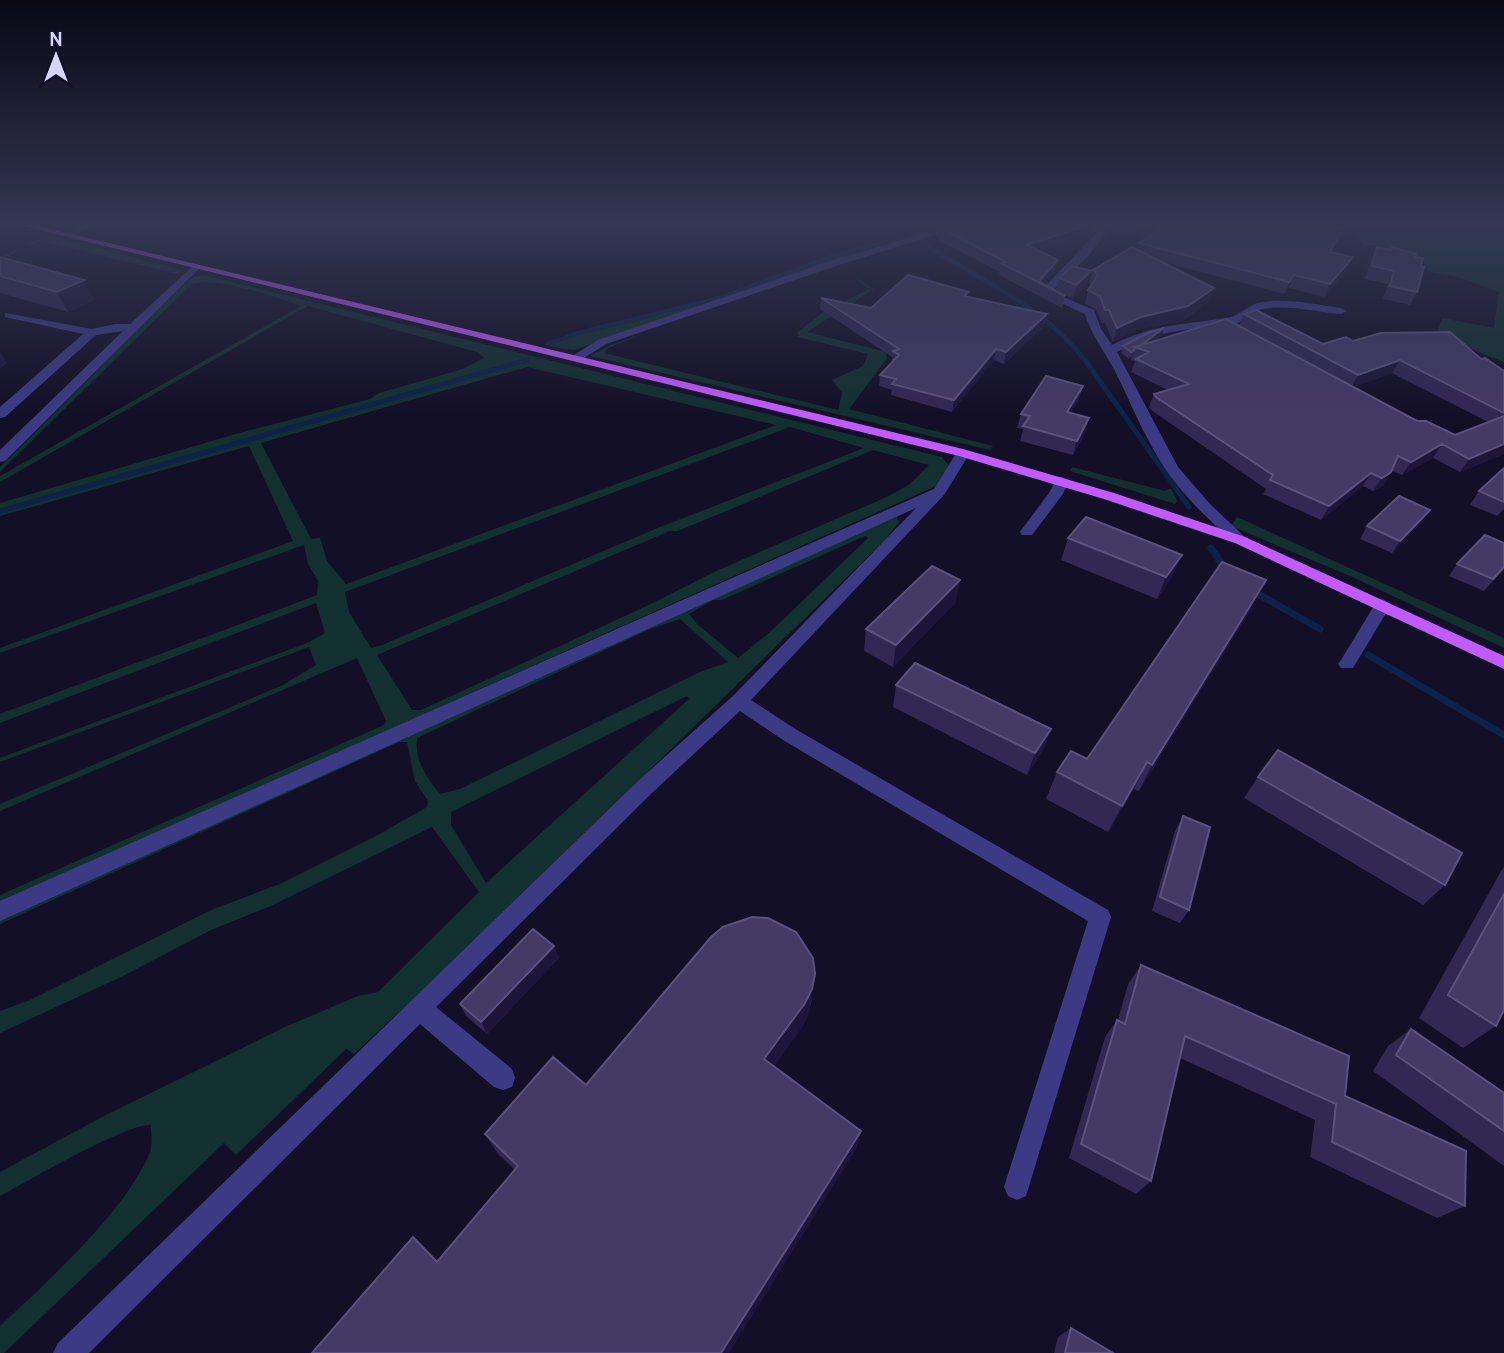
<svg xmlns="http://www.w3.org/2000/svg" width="1504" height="1353" viewBox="0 0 1504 1353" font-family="Cabin,sans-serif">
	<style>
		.green { fill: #12302f; fill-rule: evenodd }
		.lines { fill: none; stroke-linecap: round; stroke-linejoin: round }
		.stream-far2 { stroke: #0c2248; stroke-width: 4.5 }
		.stream-far1 { stroke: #0c2248; stroke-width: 5 }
		.stream { stroke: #0c2248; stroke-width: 7 }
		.minor { fill: #3d3a85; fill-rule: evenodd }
		.major { fill: #c25bff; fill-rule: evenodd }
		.wall { fill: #312854; fill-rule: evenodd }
		.shaded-wall { fill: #1d163a }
		.building { fill: #433a66; stroke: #5a527e; stroke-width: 2 }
	</style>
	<rect width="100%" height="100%" fill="#130f26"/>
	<path class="green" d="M1368,225H1504V362L1436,335L1442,318L1494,328L1499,292L1455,276L1433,273L1378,245H1363L1352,229H1366Z
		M923,232L924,236L574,350L546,346L578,334L721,299L831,258L902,240Z
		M45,235L182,270L178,274L41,241L21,248L0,262V258Z
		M203,275L942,457L949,465L936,486L0,903V895L384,725L386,721L357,658L0,811V804L281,686L316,665L309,647L0,762V758L307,643L325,633L316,603L0,723V714L317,595L318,581L308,564L304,545L0,653V648L293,541L249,446L0,516V513L528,361L0,510V503L232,435L370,399L379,393L463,369L484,358L477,352L308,306L0,482V476L301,306C278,297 214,276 192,284L0,472V467L159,309L192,278ZM527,367L776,425L346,584L327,561L320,538L311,539L261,443ZM790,427L864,448L660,527L382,645L371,648L349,612L345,592ZM873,450L929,465L910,484L889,496L716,571L653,603L421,710H412L377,655L670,531H678Z
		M853,276L874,289L807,332L886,352L887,358L849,409L993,446L990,450L590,356L611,345L644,333L608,348L604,353L838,410L842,393L832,380L863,366L868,354L798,337V332L822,313L869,289Z
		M1072,467L1165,491L1171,488L1177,501L1175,504L1070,471Z
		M897,517L899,522L884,541L455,960L354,1054L346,1049L236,1155L224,1143L4,1353H0V1326C47,1282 126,1211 150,1152C153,1144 151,1134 151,1125C127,1123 28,1181 0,1196V1172L104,1116L287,1026L358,996L378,992L479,892L432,827L273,905L211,930L123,976L0,1033V1011L30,1000L211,910L280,884L374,837L427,807L428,801L415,781L407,742H399L0,924V915L889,518ZM865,536L868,538L769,633L738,658L697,624L689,614L713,600H722ZM680,619L728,662L700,672L460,789L440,794C427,778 414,760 417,738L648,630ZM687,696L689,699L486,883L451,825V812Z
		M1237,517L1504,638V648L1350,576L1231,526Z"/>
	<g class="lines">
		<path class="stream-far2" d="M54,227L62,225
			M929,247C983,282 1047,308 1086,362
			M548,344L578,333L720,298L830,257L920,234
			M522,362L527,360"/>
		<path class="stream-far1" d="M1085,360L1189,507
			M0,511L527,360"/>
		<path class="stream" d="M1211,548L1225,569
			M1251,590L1320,629
			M1368,655L1504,735"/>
		<path class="minor" d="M84,225H96L70,237L62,235Z
			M953,225H967L839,265L606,344L579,361L569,358L598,340L831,261Z
			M1080,225H1092L1107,232L1089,255L1051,292L1094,310L1101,329L1112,345C1154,324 1181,325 1226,318C1237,317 1245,308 1255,304C1277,296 1318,305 1341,308L1347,311L1341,314C1319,312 1280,303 1260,310C1250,314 1242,323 1231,325C1183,331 1163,328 1117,352L1178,467L1210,504L1245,537L1248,540L1245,543H1235C1205,517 1176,489 1156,454C1140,427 1129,399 1115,371C1105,352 1091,335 1085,314L1039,293L1096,233Z
			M195,264L199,265V269L5,461L0,462V450L123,331L96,335L5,417L0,418V407L83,334L5,317V313L92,329L115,324H130Z
			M963,449L970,453L944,495L751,700L797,730L1108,910L1111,917L1026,1196L1017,1200L1008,1196L1004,1187L1088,921L783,740L740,711L653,792L436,1007L512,1069L515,1078L512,1087L503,1090L494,1087L420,1024L89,1353H53L58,1343L639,780L733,696L916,508L0,921V901L934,489L958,450Z
			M1062,477L1069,481L1063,494L1032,535H1022L1020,532L1022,529L1049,493L1057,478Z
			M1383,599L1391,605L1353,668H1341L1338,664L1341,660L1377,601Z"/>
		<path class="major" d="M20,225H34L963,449L1114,493L1245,537L1504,656V669L1235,543L1104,499L959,456Z"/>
	</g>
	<path class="wall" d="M1096,225H1325L1343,228L1331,252L1347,270L1324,297L1289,288L1284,294L1164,262L1209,301L1184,320L1136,330L1113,342L1105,323H1102L1096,309L1085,303L1088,290L1092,285L1089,283L1093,270L1137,249L1139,243L1146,239L1109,231Z
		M939,228L1091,235L1040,252L1058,260L1055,272L1045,284L1056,290L1059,278L1088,284L1073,298L1061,294L1065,296L1062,308L999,275L1000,272L938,240Z
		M1377,247L1390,250L1392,247L1415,257L1417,292L1410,305L1383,299L1388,284L1365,279L1371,260Z
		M0,257L95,299L68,312L0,293Z
		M968,297L1047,314L1044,326L1004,364L994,360L952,412L891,395L892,390L879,386L880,375L892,363V357L820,309L821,298L871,308Z
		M1244,314L1323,344L1353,341L1481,359L1504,371V454L1460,472L1433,458L1402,475L1392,471L1383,486L1373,491L1363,486L1321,520L1263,494L1266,489L1151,410L1149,407L1154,394L1168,390L1131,372L1135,361L1131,360L1132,357L1129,359L1121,353L1123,346L1164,328L1162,335L1154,341L1239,326ZM1392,373L1488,422L1455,435L1417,421L1353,387Z
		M1079,400L1071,413L1085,433L1073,455L1020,441L1023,429L1017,428L1021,414Z
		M1504,468V509L1497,516L1470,505L1479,491Z
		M1422,522L1392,553L1360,539L1367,526Z
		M1068,538L1172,577L1157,599L1061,560Z
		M1457,564L1504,569L1484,591L1449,576Z
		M956,602L893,667L864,651L866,629Z
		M1252,607L1139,791L1134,789L1108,832L1046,799L1057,772L1087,759Z
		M896,685L1051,729L1043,750L1027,775L893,707Z
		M1258,777L1445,885L1423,905L1244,798Z
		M1183,816L1189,910L1180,923L1152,911L1175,831Z
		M1504,866V1010L1496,1026L1463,1048L1419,1018Z
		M554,946L559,958L487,1034L466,1016L460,1004Z
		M1141,965L1345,1096L1465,1206L1437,1218L1310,1157L1315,1120L1180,1058L1151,1181L1136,1194L1069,1158L1105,1037L1117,1020H1118L1128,984Z
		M812,998L809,1013L802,1027L774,1066L861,1131L855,1151L312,1353L431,1253L438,1260L515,1170L498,1154L485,1134L586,1085Z
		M1411,1029L1504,1093V1166L1373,1071L1388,1046Z
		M1071,1328L1113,1353H1054L1058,1337Z"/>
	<path class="shaded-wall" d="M1089,225H1093L1091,235L1024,257L1027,245Z
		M1353,257L1347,270L1324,297L1330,284Z
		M1058,260L1055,272L1044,285L1039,281Z
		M1091,271L1088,284L1073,298L1076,285Z
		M1294,275L1289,288L1284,294L1289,282Z
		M84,280L95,299L68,312L57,292Z
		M1214,288L1209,301L1184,320L1136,330L1113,342L1117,328L1141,317Z
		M1047,314L1044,326L1004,364L1006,352Z
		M1164,328L1162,335L1142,349L1137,348Z
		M996,349L994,360L952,412L954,400Z
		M0,352L7,363L0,369Z
		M1400,360L1392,373L1351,388L1358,375Z
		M1083,386L1079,400L1063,426L1067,412Z
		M1089,418L1085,433L1073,455L1077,441Z
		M1442,444L1433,458L1402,475L1411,462Z
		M1504,444V454L1460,472L1469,459Z
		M1391,472L1383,486L1373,491L1382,478Z
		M1371,473L1363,486L1321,520L1329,506Z
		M1430,510L1422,522L1392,553L1400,541Z
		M1182,555L1172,577L1157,599L1166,577Z
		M960,580L956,602L893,667L896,645Z
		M1266,580L1252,607L1139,791L1152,765Z
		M1051,729L1043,750L1027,775L1035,753Z
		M1147,762L1134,789L1108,832L1122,806Z
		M554,946L559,958L487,1034L481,1022Z
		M815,974L809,1013L802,1027L764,1081V1059Z
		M861,1131L855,1151L729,1353H721Z
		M413,1237L431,1253L453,1276L437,1262Z"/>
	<path class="building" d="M953,225H1089L1027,245L1058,260L1039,281L1065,296L1001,263L1006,262L939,228Z
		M1136,225H1325L1343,228L1330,252L1353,257L1330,284L1294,275L1289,282L1139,243L1161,230Z
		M1132,247L1214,288L1188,306L1141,317L1117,328L1109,310H1105L1100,296L1088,290L1098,275L1093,270Z
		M1377,247L1391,250L1392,247L1416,254L1415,257L1423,258L1421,267H1424L1417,292L1390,286L1394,271L1372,266Z
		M0,257L84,280L57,292L0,276Z
		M1072,266L1091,271L1076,285L1059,278Z
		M908,275L969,292L964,296L1047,314L1006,352L996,349L954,400L892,384L896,379L880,375L899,355L893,351L899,349L821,298L871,308Z
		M1256,310L1323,344L1346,337L1353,341L1381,333L1450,332L1481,359L1485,358L1504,371V413L1400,360L1358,375L1244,314Z
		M1226,319L1417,421H1426L1455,435L1504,416V444L1469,459L1442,444L1411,462L1398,456L1391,472L1382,478L1371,473L1329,506L1270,480L1273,475L1156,397L1154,394L1189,384L1136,359L1149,352L1135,347Z
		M1164,328L1141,345L1135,347L1134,350L1131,352L1123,346L1148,333Z
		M1046,376L1083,386L1067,412L1089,418L1077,441L1023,426L1030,416L1021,414Z
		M1504,468V502L1479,491Z
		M1399,496L1430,510L1400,541L1367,526Z
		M1086,517L1182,555L1166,577L1068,538Z
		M1485,535L1504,543V567L1493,579L1457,564Z
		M1222,562L1266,580L1152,765L1147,762L1122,806L1057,772L1071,751L1087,759Z
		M932,566L960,580L896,645L866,629Z
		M915,663L1051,729L1035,753L896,685Z
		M1278,750L1462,853L1445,885L1258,777Z
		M1183,816L1210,827L1189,910L1160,897Z
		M1504,894V1010L1496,1026L1448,995Z
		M752,917L768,918L796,932L813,958L815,974L812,989L805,1003L764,1059L861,1131L721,1353H312L413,1237L437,1262L518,1166L485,1134L553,1057L586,1085L711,937L723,927Z
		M533,929L554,946L481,1022L460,1004Z
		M1141,965L1349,1056L1345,1096L1466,1151L1465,1206L1332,1142L1336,1104L1185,1036L1151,1181L1081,1144L1117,1020L1125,1024Z
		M1411,1029L1504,1093V1131L1396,1055Z
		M1071,1328L1113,1353H1065Z"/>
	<linearGradient id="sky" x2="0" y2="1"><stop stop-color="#0a0815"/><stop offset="0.54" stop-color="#333752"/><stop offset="1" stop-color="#333752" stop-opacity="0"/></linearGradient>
	<rect width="1504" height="414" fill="url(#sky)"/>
	<g transform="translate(56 56)" stroke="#130f26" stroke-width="5" paint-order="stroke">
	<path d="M0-5L12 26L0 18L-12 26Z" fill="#d9d4ff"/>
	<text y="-10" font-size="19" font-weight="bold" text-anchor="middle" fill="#d9d4ff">N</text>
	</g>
</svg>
